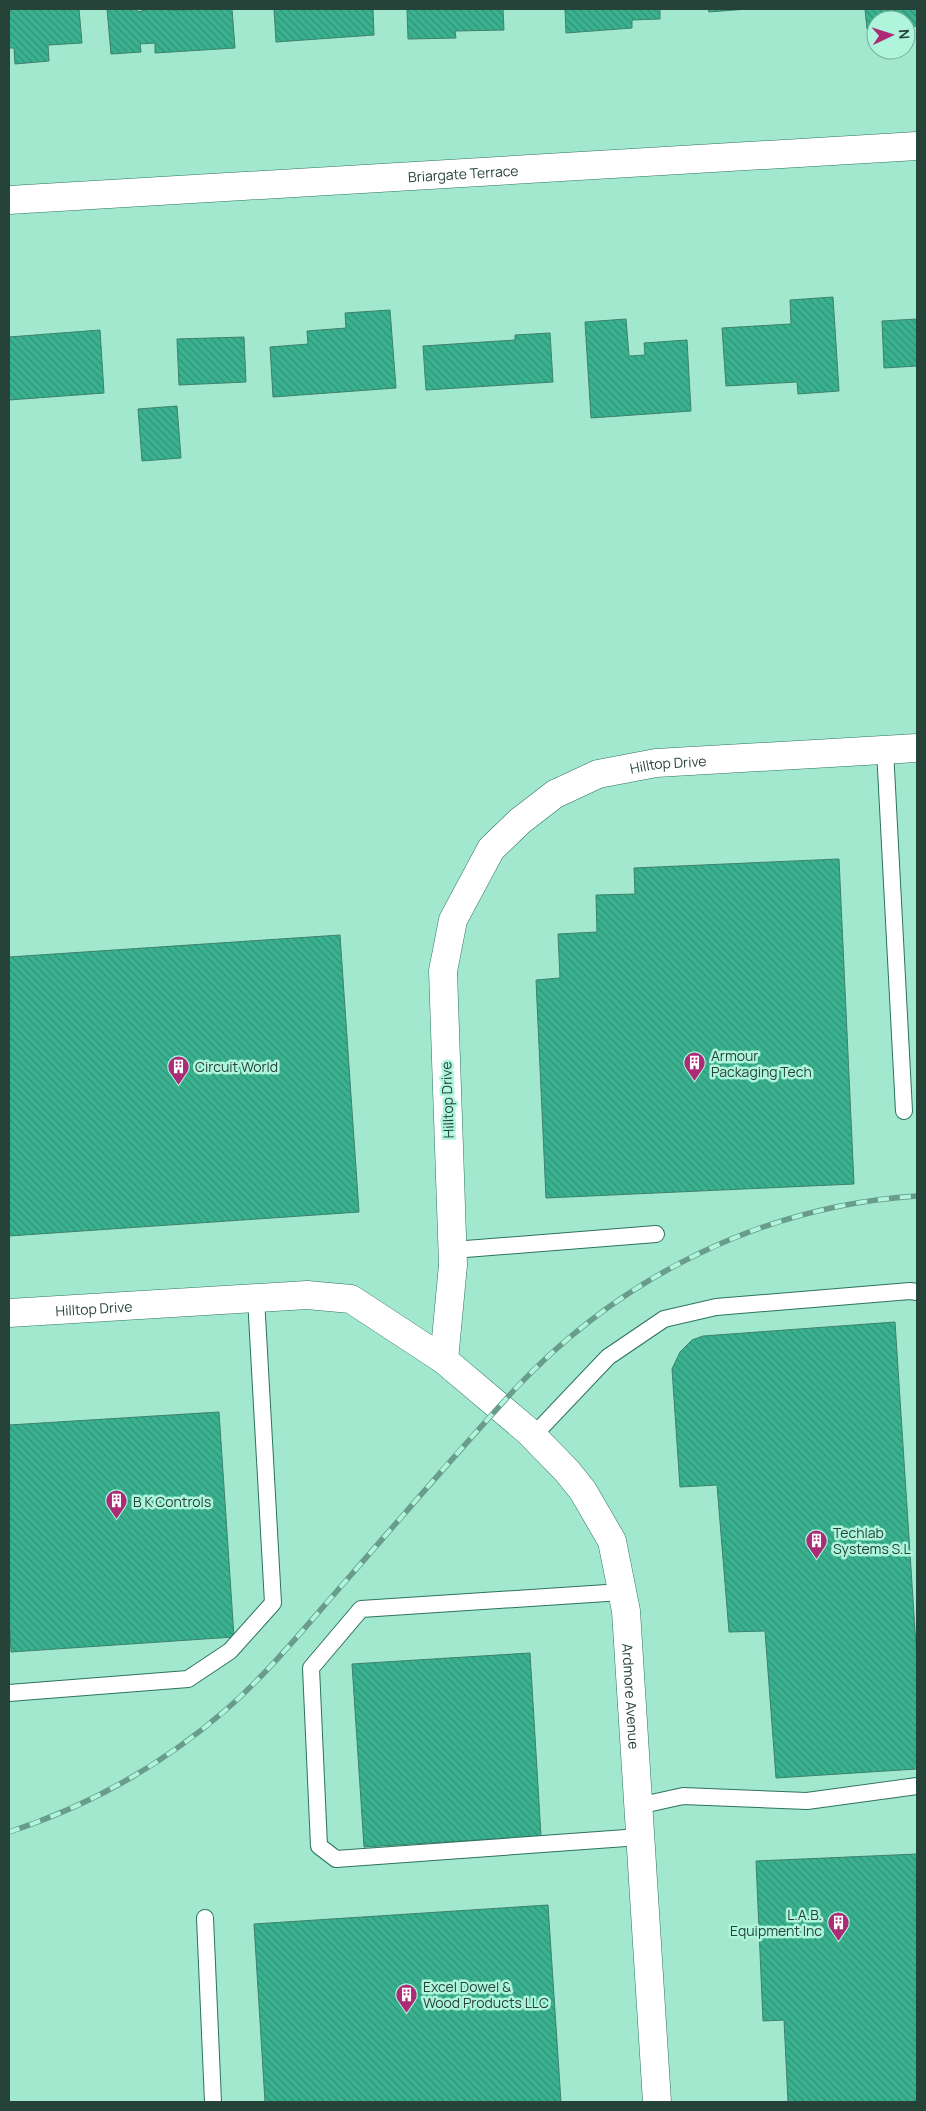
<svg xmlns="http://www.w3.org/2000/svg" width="926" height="2111" viewBox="0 0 926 2111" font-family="Manrope,sans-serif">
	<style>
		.building { fill: url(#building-back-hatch); stroke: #3d826c }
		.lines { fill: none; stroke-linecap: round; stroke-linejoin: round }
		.lane-casing { stroke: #2d735e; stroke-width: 18 }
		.street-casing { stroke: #2d735e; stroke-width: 29 }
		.lane { stroke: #fff; stroke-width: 16 }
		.street { stroke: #fff; stroke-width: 28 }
		.rail-casing { stroke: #699c8a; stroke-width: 5.5 }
		.rail { stroke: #aff5dc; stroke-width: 4; stroke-dasharray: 11; stroke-linecap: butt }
		.labels { text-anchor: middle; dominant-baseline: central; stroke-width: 5; stroke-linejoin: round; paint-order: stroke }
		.street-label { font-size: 14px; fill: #264339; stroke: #aff5dc }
		.poi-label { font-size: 14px; fill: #264339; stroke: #aff5dc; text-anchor: start }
	</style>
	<defs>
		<pattern id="building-back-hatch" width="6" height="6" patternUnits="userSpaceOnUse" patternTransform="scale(1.25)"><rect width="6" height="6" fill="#3ab290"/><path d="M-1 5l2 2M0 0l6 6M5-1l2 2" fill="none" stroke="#319277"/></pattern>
	</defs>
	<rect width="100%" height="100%" fill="#a2e8cf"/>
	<path class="building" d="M9,9H79L82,43L48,45L49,61L15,64L14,48H9Z
		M107,9H137V12L150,9H167V10L232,9L235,48L155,53V43L140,44L141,52L111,54Z
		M274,9H373L374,35L276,42Z
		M407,9H503L504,30L455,31L456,38L408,39Z
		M565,9H660V19L632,20V28L566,33Z
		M708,9H748L709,12Z
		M865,9H917V26L906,27V20H876V29H867Z
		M833,297L839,391L798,394L797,382L726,386L722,328L791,324L790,300Z
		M390,310L396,388L273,397L270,347L308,344L307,331L346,328L345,313Z
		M626,319L629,356L645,355L644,343L687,340L691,411L591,418L585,322Z
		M917,319V366L884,368L882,321Z
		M100,330L104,393L9,400V337Z
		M550,333L553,382L426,390L423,346L515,340V335Z
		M244,337L246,382L179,385L177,339Z
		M177,406L181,458L142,461L138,409Z
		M839,859L854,1184L546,1198L536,980L560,978L558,934L597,932L596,895L635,894L634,868Z
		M340,935L359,1212L9,1236V957Z
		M895,1322L917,1661V1769L776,1778L765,1631L729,1632L717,1485L680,1487L672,1369L680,1352L692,1340L703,1336Z
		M219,1412L234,1637L11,1652L9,1614V1425Z
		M530,1653L541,1836L364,1847L352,1664Z
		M917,1854V2102H788L784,2020L763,2021L756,1861Z
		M548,1905L561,2102H265L254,1924Z"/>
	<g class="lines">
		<defs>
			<path id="lane" d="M885,750L904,1111
				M453,1250L656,1234
				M533,1436L608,1357L664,1319L716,1307L910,1291L917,1292
				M622,1592L361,1609L311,1668L319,1846L336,1859L640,1837
				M9,1693L188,1679L230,1651L273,1603L256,1298
				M638,1806L683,1796L807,1801L917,1786
				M205,1918L213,2102"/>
			<g id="street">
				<path id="s1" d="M9,200L917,146"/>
				<path id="s2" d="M9,1313L307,1295L351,1299L444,1360L528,1431L567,1471L583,1491L612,1541L626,1611L657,2102"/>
				<path id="s3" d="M444,1360L453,1265L443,971L453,920L491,849L520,821L555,794L598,774L656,763L917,748"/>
			</g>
		</defs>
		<use href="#lane" class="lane-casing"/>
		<use href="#street" class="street-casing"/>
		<use href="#lane" class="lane"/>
		<use href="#street" class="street"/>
		<defs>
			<path id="rail" d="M9,1832C89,1806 164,1764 228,1708C273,1668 311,1620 351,1575C406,1512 460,1449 516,1388C622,1276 763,1206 917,1196"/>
		</defs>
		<use href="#rail" class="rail-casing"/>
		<use href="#rail" class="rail"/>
	</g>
	<defs>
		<symbol id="building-pin" viewBox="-11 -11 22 30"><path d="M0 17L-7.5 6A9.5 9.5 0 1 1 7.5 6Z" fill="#ad2b76" stroke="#aff5dc"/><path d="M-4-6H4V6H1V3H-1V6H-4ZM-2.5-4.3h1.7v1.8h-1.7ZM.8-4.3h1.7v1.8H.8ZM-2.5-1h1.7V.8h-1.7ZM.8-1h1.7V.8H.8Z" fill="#fff"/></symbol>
	</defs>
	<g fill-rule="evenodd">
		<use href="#building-pin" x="682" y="1050" width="25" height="34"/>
		<use href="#building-pin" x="166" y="1054" width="25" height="34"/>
		<use href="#building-pin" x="104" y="1488" width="25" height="34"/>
		<use href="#building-pin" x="804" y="1528" width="25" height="34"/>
		<use href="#building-pin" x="826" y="1910" width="25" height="34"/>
		<use href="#building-pin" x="394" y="1982" width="25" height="34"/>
	</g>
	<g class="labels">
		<g class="street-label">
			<text stroke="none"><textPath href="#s1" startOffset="455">Briargate Terrace</textPath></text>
			<text stroke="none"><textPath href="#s3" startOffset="725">Hilltop Drive</textPath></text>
			<text transform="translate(447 1100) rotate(-92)">Hilltop Drive</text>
			<text stroke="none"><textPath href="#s2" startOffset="85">Hilltop Drive</textPath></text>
			<text stroke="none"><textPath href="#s2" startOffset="860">Ardmore Avenue</textPath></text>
		</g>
		<g class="poi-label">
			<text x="711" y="1055">Armour<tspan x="711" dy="16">Packaging Tech</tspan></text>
			<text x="195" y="1066">Circuit World</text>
			<text x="133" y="1501">B K Controls</text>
			<text x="833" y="1532">Techlab<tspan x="833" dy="16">Systems S.L</tspan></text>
			<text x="822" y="1914" text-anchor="end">L.A.B.<tspan x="822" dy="16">Equipment Inc</tspan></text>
			<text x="423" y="1986">Excel Dowel &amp;<tspan x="423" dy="16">Wood Products LLC</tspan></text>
		</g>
	</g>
	<rect width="926" height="2111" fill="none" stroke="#264339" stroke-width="20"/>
	<g transform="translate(891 35) rotate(86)"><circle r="24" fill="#aff5dc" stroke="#78ae9b"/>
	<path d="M0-4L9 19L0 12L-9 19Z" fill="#ad2b76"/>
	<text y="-8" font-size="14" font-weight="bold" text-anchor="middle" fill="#264339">N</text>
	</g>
</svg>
